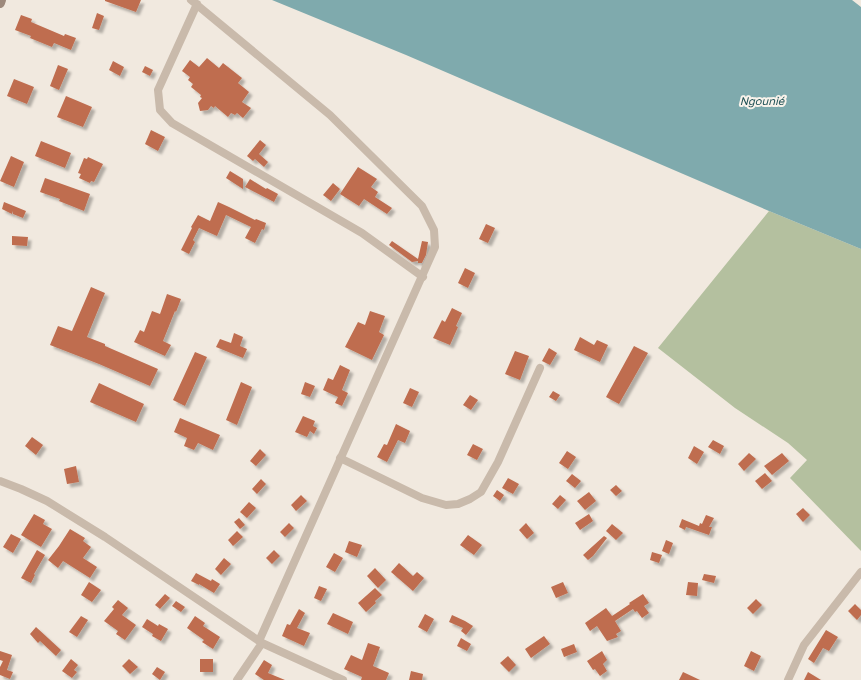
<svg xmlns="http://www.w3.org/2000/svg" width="861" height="680" viewBox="0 0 861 680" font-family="'Golos Text',sans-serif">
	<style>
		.green { fill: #b4c09f }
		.water { fill: #7faaad }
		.building { fill: #bf6d4f; filter: url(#shadow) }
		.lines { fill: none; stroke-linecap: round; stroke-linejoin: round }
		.street { stroke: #c9baab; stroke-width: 8 }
		.secondary { stroke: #9d897c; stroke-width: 10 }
		.labels { text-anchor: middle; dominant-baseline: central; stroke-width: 4; stroke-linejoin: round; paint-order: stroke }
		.water-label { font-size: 11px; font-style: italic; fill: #215257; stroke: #f9f3eb }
	</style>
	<defs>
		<filter id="shadow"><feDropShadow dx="3.5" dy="3.5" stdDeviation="1" flood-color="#0004"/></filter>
	</defs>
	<rect width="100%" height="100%" fill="#f1e9df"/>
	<path class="green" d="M769,211L861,249V551L790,478L807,460L788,443L735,408L658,348Z"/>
	<path class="water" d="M272,0H852L861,7V249L769,211L406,55Z"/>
	<path class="building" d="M105,0H141L136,12L105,1Z
		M97,13L104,16L99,30L92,28Z
		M21,15L32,19L31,22L64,36L65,34L76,38L71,50L54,43L52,47L30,38L31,36L15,30Z
		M207,58L219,68L223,63L242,78L238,83L249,92L242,102L251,108L243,118L237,113L235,115L231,113L228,117L215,106L214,108L211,106L208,110L200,111L198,103L202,98L200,97L201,95L191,87L193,84L188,80L190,77L182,71L190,60L199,67Z
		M113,61L124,67L120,76L109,70Z
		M58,65L68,69L59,90L50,86Z
		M145,66L153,70L150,76L142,72Z
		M14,79L34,87L27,104L7,96Z
		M66,96L92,107L83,127L57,117Z
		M151,130L165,137L158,151L145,144Z
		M260,140L266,145L259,154L268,162L264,167L255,159L253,161L247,156Z
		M41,141L71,153L65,168L35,156Z
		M11,156L24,162L14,187L0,181Z
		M88,157L103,164L94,182L91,181L90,183L79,178L81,174L78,173L84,158L87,159Z
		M358,167L377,179L371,187L378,192L375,197L392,208L387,214L364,199L359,206L340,194Z
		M230,171L243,179V189L226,178Z
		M45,178L90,194L84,211L59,201L60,199L40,192Z
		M250,179L266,189L267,188L278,194L274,202L245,187Z
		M333,183L340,189L331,201L323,195Z
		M4,202L26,211L23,218L13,214V211L12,214L2,209Z
		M218,202L229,207L255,220L256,219L266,223L264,230L262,229L255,243L245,238L251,227L226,215L217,236L199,228L193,240L195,242L189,254L181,250L192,228L191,227L198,215L210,221Z
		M486,224L495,228L488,243L479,239Z
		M12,236L28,237L27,246L12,245Z
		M392,241L418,259L422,241L428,242L426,255L422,263H418V261L412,262L389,245Z
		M465,268L475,273L468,288L458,283Z
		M91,287L105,293L87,337L105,344V346L158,369L150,386L99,364L50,345L58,326L72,331Z
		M167,294L181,299L176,312L175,311L163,341L171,345L165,356L134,342L140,330L144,332L152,311L160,314Z
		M452,308L462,313L456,326L458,327L450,345L433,338L442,320L445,322Z
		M370,311L385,316L379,332L384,335L372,360L345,347L358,322L365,325Z
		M234,333L243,337L240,346L247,349L243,358L216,347L220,339L231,343Z
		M580,337L594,345L597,340L608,345L600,362L574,350Z
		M634,346L648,353L619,404L606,397Z
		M549,348L557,353L550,365L542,361Z
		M515,351L529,356L520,380L505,374Z
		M195,352L207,357L185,406L173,400Z
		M340,365L350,370L342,390L348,393L342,406L335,403L338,397L323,390L328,378L333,380Z
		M241,382L252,387L237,425L226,420Z
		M305,382L315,386L310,397L301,394Z
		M99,383L144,404L136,422L90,402Z
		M410,388L419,392L412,407L403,403Z
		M553,391L560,395L556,401L549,397Z
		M470,395L478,400L471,410L463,405Z
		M303,416L315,421L313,426L317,428L314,434L310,431L307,437L295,432Z
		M180,418L220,435L213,450L198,443L194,450L184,446L187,438L174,432Z
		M396,424L410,431L405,443L398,440L387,462L377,457L384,444L387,445Z
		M32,437L43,445L36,455L25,446Z
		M713,440L724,446L720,454L708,447Z
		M473,444L483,449L477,460L467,455Z
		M694,446L704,452L697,464L688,458Z
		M260,449L266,455L256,466L250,461Z
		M567,451L576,457L568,469L559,463Z
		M749,453L756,459L744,471L738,464Z
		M782,453L789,461L772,475L764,466Z
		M76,466L79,482L67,484L64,469Z
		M765,473L772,481L762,489L755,481Z
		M572,474L581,481L575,488L566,481Z
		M508,478L519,484L513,494L502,488Z
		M261,479L266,484L257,494L252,489Z
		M616,485L622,491L616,496L610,490Z
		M497,490L504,495L500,501L493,496Z
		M589,492L596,501L585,510L577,501Z
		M301,495L307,501L296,511L291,505Z
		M560,495L566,500L558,509L552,504Z
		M249,502L256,508L247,518L240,512Z
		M803,508L810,515L803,522L796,514Z
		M34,514L45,520L43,524L52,529L41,547L21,535Z
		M589,514L593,521L580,530L575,523Z
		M706,515L714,518L709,527H712L709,535L686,527L685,530L679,527L682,519L699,526L700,523L702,524Z
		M239,518L245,525L240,529L234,522Z
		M289,523L294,528L285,537L280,532Z
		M526,523L534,533L527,539L519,530Z
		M612,524L623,533L616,540L606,531Z
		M70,529L85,538L83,541L91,547L83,558L97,567L90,578L63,561L58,568L48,560L59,546Z
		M237,531L243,537L233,546L228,540Z
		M11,534L21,539L13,553L3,547Z
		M468,535L482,545L474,555L460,545Z
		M604,536L607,538L593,556L588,560L583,555Z
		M666,540L673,543L669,554L662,551Z
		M349,541L362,545L357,557L345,552Z
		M37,550L45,555L34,574L35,575L31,583L21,578Z
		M274,550L280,556L272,564L266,558Z
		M652,552L662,555L659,563L650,560Z
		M334,553L343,558L335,572L326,567Z
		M224,558L231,564L221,575L215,569Z
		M399,563L413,576L417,572L424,578L413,591L391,572Z
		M375,568L386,580L378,588L367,576Z
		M196,573L211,581L212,579L220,584L214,593L199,584V585L191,581Z
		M704,574L716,576L714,583L702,580Z
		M89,582L101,590L92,602L81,595Z
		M563,582L568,593L556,598L551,587Z
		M688,582L698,583L697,596L686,595Z
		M319,586L327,589L321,601L314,598Z
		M375,588L382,595L375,601L376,603L366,612L358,603Z
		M165,594L170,598L160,609L155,605Z
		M643,594L649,603L644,606L649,613L642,618L637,611L635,612L633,609L615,621L621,631L616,634L618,637L607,641L597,626L590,631L585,623L606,608L612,616L630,604L629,603Z
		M756,599L762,605L753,614L747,608Z
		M118,600L128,608L122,615L136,625L125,640L116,634L118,631L104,621L114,609L112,607Z
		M176,601L185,607L181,612L172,606Z
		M855,604L861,610V615L857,620L848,611Z
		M299,609L305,613L297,628L310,633L304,646L282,636L287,624L290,625Z
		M333,613L353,622L348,634L327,624Z
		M425,614L434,619L427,632L418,627Z
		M452,615L465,621L473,626L466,635L461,631L463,628L449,622Z
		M81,616L88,620L77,637L69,632Z
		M195,616L205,623L203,626L220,637L213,649L202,642L204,640L187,628Z
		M147,619L158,626L159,624L168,629L161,641L152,636L153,634L142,627Z
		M36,627L61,650L56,656L40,641L38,643L30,634Z
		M826,630L838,637L829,651L823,648L814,663L808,659Z
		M544,636L550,644L531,658L525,649Z
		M461,638L471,644L467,651L457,646Z
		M368,643L380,647L373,666L389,673L386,680H361L362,677L344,669L351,655L362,660Z
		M574,644L577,652L564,657L561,649Z
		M0,651L12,655L7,670L13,672L10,679L0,675V667L3,661L0,660Z
		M602,651L607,660L603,664L607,671L600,676L595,669L593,670L587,661Z
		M751,651L761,656L754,671L744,666Z
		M508,656L516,665L509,672L500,663Z
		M71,659L78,665L74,670L77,672L72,678L62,671Z
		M129,659L138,667L130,674L122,666Z
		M200,659H213V672H200Z
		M264,660L272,665L268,673L285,680H264L255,674Z
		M157,667L165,672L160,680L152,674Z
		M411,671L423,674L422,680H409Z
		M683,672L700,680H679Z
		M808,672L821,680H804Z"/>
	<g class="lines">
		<path class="street" d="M191,0L330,115L422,206L434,230L435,247L259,641
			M197,4L158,90L160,110L172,123L362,233L423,277
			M340,458L422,498L446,505L458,504L470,499L481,492L498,462L540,368
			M0,481L21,489L47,501L105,537L262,643L343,680
			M237,680L262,643
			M788,680L804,645L861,572"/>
		<path class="secondary" d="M0,3L1,0"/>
	</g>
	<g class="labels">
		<g class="water-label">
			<text x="762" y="100">Ngounié</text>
		</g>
	</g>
</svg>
